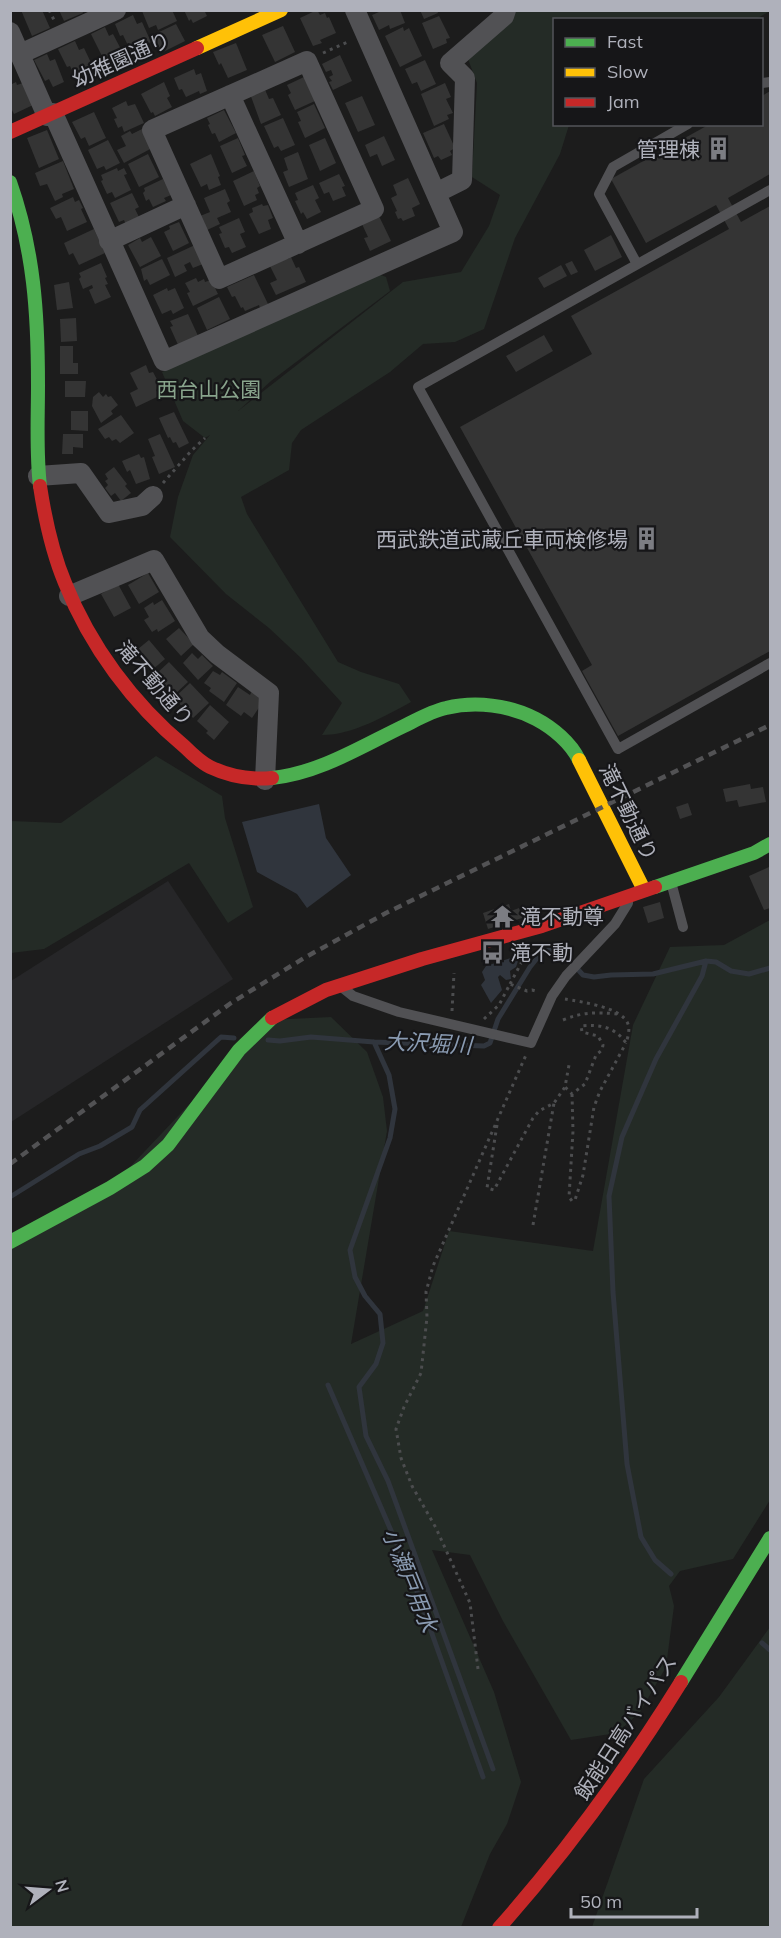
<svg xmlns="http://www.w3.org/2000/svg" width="781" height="1938" viewBox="0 0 781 1938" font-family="Mulish,'Noto Sans JP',sans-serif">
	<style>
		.built { fill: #262628 }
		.green { fill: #242b26 }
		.water { fill: #30353d }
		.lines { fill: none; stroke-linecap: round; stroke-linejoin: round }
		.stream { stroke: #30353d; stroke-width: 5 }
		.building { fill: #343434 }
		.path { stroke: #4c4d4f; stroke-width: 3; stroke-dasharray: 3 4.5; stroke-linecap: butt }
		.lane { stroke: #515154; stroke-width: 10 }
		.street { stroke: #515154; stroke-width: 20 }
		.fast { stroke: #4caf50; stroke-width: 14 }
		.slow { stroke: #ffc107; stroke-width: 14 }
		.jam { stroke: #c62828; stroke-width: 14 }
		.rail { stroke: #525254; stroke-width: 4.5; stroke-dasharray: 8 6; stroke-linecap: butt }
		.labels { text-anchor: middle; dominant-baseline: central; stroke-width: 4.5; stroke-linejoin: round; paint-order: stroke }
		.street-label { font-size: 21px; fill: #afb1bb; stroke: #161618 }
		.poi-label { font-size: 21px; fill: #afb1bb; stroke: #161618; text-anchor: end }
		.park-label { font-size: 21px; fill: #88a48c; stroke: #161618 }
		.water-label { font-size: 22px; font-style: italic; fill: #8a9bb2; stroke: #161618 }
	</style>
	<rect width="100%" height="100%" fill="#1c1c1c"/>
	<path class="built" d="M168,881L233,979L11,1122V981Z"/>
	<path class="green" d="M515,11H770L754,20H554V124L569,125L560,154L515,238L484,329L455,342L423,344L390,372L301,430L292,443L289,470L241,497L247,514L338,662L361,672L399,684L411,702C385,716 353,735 322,735L342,703L301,658L269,628L226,594L170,537L178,497L193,455L210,435L205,438L183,421L162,372L378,274L386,277L390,291L271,381L238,411L403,282L461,272L489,226L500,195L472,177L477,83L468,59Z
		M156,756L222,796L225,818L253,907L228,923L189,863L44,949L11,953V821L61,823Z
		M770,920V1500L733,1559L680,1571L669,1586L674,1606L666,1667L640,1712L617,1733L571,1740L503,1621L470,1555L432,1550L494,1692L521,1782L507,1824L490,1854L461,1927L11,1928V1242L110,1188L269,1020L331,1017L367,1052L383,1097L387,1131L351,1344L423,1311L449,1231L593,1251L633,1025L670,947L724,945Z
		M770,1627V1927H592L644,1779L719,1697Z"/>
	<path class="water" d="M319,804L326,838L351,875L307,908L297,894L257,872L242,822Z
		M520,955L516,967L510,971L511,979L506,980L500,975L498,977L502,990L491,1003L481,985L485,980L482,972L486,966Z"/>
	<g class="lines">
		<path class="stream" d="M520,957L533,963
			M268,1040L280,1041L311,1037L374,1042L484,1046L490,1043L498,1019L530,967L542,952L548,950L561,951L583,975L594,977L611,975L653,974L706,961L716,962L731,971L749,974L770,968
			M374,1042L389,1075L395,1109L390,1138L350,1250L355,1277L365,1296L380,1314L383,1343L376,1364L359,1387L366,1436L388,1481L493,1769
			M10,1197L79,1154L100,1146L132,1127L140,1110L221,1037L234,1038
			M328,1385L415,1586L483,1777
			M671,1574L655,1560L641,1537L627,1464L613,1292L609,1196L622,1137L656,1059L702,976L706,961
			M762,1643L770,1650"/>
	</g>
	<path class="building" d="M21,10H42L50,28L32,36Z
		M59,10H82L83,13L64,21Z
		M144,10H172L177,21L158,30L156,25L149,28L142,11Z
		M184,10H209L205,12L207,16L193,23L191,19L189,21Z
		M317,10L320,15L325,13L327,18L329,17L336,33L320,40L322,43L313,46L300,18Z
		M378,10H400L405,23L390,29L389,25L379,30L372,15L379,12Z
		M420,10H437L438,13L424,19Z
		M133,15L137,24L142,22L151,42L131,52L123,35L120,36L115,24Z
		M439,16L450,38L446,39L447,43L433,49L422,23Z
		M176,24L185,41L161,53L154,40L159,37L157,33Z
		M283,26L295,52L275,62L262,35Z
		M105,27L109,36L113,34L124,55L106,64L91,34Z
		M403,27L404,31L409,28L422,56L400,67L385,36Z
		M75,41L79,50L84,48L94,69L76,78L70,66L67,67L58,49Z
		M236,43L247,70L228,78L221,63L219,65L213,52Z
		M47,54L50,61L55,59L64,82L53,87L49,79L45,81L34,60Z
		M340,55L352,81L333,90L329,82L332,81L329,77L333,75L331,70L326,72L322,64Z
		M425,60L436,84L421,91L417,82L412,84L405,69Z
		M194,69L196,75L201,73L207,91L200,94L199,91L186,97L182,89L179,90L174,78Z
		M304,77L315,101L295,110L288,95L291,93L287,85Z
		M16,82L17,85L23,83L33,105L14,114L10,106V85Z
		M164,82L170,96L167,98L172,107L155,116L153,112L151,113L141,94Z
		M445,83L451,97L446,99L453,113L447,115L449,119L434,126L421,94Z
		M263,85L269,99L273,98L281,115L261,124L249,91Z
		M770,91V174L728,198L741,222L770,206V651L618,736L582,671L592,665L460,427L592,354L571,316L729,229L716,205L646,243L611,179L710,124H762V96Z
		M362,96L375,125L358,132L345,103Z
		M126,101L128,106L135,104L144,123L124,132L122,126L118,128L114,119L117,118L112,108Z
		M314,104L325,128L305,138L298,122L301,121L297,112Z
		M224,110L236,133L219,142L215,133L212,134L208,125L210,124L207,118Z
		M94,112L106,138L89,146L85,137L81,139L72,122Z
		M283,118L295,145L281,151L278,146L274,148L264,126Z
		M444,124L455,148L450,151L452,155L441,160L438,156L434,158L423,133Z
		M144,128L154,147L124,163L117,150L126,146L121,136L130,131L132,134Z
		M47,130L59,159L39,168L27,138Z
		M384,136L395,160L382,166L377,154L370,157L365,145Z
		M238,138L245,155L242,156L247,166L232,173L220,146Z
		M325,138L336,163L320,171L309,145Z
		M108,140L120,163L106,170L104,166L97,169L88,150Z
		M298,152L308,179L289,187L283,172L288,170L284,158Z
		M148,154L159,177L139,187L128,164Z
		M211,154L220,176L218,177L221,185L209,190L207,184L201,187L190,164Z
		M63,161L74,189L62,194L63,197L55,201L47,184L40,186L35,173Z
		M117,168L118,171L124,168L127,174L124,175L131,190L115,198L112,192L107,194L101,181L103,180L101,175Z
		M254,171L260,186L257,188L259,193L255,195L257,200L244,206L233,181Z
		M339,174L345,186L342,187L346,196L333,201L329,192L324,194L319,183Z
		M408,178L420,204L412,208L415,216L403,221L401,218L398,219L395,212L397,211L391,198L397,195L393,185Z
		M163,179L171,195L164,198L166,201L153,207L149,199L146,201L143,193L145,191L144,188Z
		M313,185L319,198L315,200L321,212L307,219L303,212L301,214L295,201L298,200L295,193Z
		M225,189L230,201L227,203L231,212L217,218L220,224L207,230L200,216L210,212L204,198Z
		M132,193L139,207L135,209L140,219L126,225L124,220L119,222L110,203Z
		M73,197L75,202L79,200L83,208L81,209L87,222L67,231L61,217L56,219L50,208Z
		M262,204L263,206L268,205L273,218L268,220L271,229L259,234L249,214L253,212L252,208Z
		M378,214L391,241L370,251L364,238L368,237L361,222Z
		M239,218L245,232L240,234L246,247L232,253L229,247L225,248L219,234L222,233L219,227Z
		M179,222L189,243L173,251L164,232L170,229L169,226Z
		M94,229L105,253L79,265L73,253L69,255L64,243Z
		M611,235L622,257L595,271L584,250Z
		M151,237L161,256L140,267L128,245L140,238L142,242Z
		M195,245L203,264L193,268L190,262L184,265L187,271L175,277L167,258Z
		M286,256L288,259L291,257L296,268L299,267L306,282L276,295L270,283L277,280L269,264Z
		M162,259L170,275L150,285L147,279L144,281L141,269Z
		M572,261L578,272L571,275L565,264Z
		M101,263L107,277L105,278L108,284L105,285L111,297L95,304L89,290L93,288L92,285L83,289L79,279L81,277L79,273Z
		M561,265L567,276L544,288L538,278Z
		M254,275L268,304L260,308L259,305L245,311L243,307L241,308L235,296L232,297L227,287Z
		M196,278L198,282L204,279L205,282L211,280L218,294L193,306L187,293L190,292L185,283Z
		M69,282L73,308L57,310L54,285Z
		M167,288L168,291L175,288L184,308L173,314L171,310L162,314L153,295Z
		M219,297L230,319L207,330L197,308Z
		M188,314L199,338L179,347L170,327L173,326L170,321Z
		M76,318L77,341L61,342L60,319Z
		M544,335L553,351L516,372L506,356Z
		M60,346H73V363H78V374H60Z
		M146,365L149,373L153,372L161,387L156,390L159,396L136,407L130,393L138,389L130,373Z
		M65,381H86L85,397H65Z
		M99,392L103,397L106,394L108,397L111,396L118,405L111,411L113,414L101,423L92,406L93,397Z
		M71,411H88V431L71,430Z
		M174,412L189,443L179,448L176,442L173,443L170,437L168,438L159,418Z
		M121,415L134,433L120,443L116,439L112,441L109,437L105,439L98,429Z
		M63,434H83V448L73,447V454H62Z
		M160,434L175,467L159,474L152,457L155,456L148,439Z
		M139,454L141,458L144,457L150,479L136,484L130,470L127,472L122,461Z
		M114,467L127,484L125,486L131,493L121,501L115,493L111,496L105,488L108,485L105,481L108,479L105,474Z
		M148,573L159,592L139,604L128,585Z
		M118,584L131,608L114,617L101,594Z
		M162,600L175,621L158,632L157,629L152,632L144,620L149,617L144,608L153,602L154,605Z
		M179,628L194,644L181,656L166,639Z
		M149,640L165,659L152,670L142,659L144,657L138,649Z
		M192,653L198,659L202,655L213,666L198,680L183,663Z
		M169,662L188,682L174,695L155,675Z
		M213,671L220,675L222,672L237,683L224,702L209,691L211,688L204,683Z
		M190,683L209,703L193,718L174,698Z
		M238,687L250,695L252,691L264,700L252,718L244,712L241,716L226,705Z
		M210,705L229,722L214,740L206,733L208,731L197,721Z
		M750,784L751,789L763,787L766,802L739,807L737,800L726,802L723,789Z
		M688,803L692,815L680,819L676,807Z
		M769,867L770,908L764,910L749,876Z
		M660,902L664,918L648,923L643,907Z
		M509,904L511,911L519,908L522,918L488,929L483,913Z"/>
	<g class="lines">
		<path class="path" d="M49,10L54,20
			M323,53L350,41
			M163,483L192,450L205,438
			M510,984L526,954
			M565,999C581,1002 622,1007 628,1024C630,1030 628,1037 626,1043C615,1027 600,1024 581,1026L582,1032L598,1036L603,1045L602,1050L596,1055L585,1084L572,1094L565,1087L569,1065
			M452,1011L454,973
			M484,1019L499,1005L510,984L527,991L532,990L539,992
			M563,1020C582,1012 597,1012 617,1014
			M572,1094L573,1131L569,1197L572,1201L575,1200L583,1175L594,1107L600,1091L626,1043
			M497,1125L487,1188L494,1190L533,1118L539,1111L554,1103L565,1087
			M533,1225L554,1103
			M478,1669L470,1603L436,1528L412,1486L401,1458L396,1429L404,1407L421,1373L427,1317L426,1292L433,1266L526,1055"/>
		<path class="lane" d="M762,83L770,82
			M770,190L418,387L618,749L770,663
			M637,264L599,194L613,167L688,124
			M671,882L683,927
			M343,988L353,996L399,1012L531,1043L552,996L566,976L615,924L628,903"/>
		<path class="street" d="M10,32L47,116
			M20,54L116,10
			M307,61L374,209L219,279L152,130Z
			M230,95L298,244
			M53,113L164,361L453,232L355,10
			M436,193L462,180L465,78L450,63L504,16L506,10
			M109,241L186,205
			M38,476L81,473L109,513L142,506L153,496
			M69,596L154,560L200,638L217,654L269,693L265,780"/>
		<path class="fast" d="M10,182C34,250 38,314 38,385C38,419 36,453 40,486
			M272,778C320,773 362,746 404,726C418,719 432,711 446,708C475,701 510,705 536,719C553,728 571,743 579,760
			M655,887L754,853L770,844
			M10,1242L110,1188L145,1166L168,1145L239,1050L272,1018
			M681,1682L770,1538"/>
		<path class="slow" d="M197,48L281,10
			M579,760L644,890"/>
		<path class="jam" d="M10,132L197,48
			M40,486C45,519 52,552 65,583C90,646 133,704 185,747C192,754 200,762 210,767C229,776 251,780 272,778
			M272,1018L326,990L422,959L542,926L655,887
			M499,1928C567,1851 627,1769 681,1682"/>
		<path class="rail" d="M10,1164L231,1003L304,958L386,913L770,725"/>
	</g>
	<defs>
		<symbol id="building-bare" viewBox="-9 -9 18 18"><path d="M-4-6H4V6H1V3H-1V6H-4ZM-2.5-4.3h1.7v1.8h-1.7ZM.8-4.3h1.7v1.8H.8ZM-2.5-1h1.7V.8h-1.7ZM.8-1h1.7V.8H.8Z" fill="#7c7d83" stroke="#161618" stroke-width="2.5" paint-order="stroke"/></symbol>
		<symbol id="temple-bare" viewBox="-9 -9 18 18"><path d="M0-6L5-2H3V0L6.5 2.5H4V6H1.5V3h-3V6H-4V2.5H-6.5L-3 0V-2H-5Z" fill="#7c7d83" stroke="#161618" stroke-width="2.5" paint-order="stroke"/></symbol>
		<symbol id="bus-bare" viewBox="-9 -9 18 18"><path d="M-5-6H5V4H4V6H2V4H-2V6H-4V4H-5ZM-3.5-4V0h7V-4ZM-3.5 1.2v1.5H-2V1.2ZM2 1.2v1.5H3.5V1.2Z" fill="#7c7d83" stroke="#161618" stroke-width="2.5" paint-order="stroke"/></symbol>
	</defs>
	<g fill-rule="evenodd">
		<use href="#building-bare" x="702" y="132" width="33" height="33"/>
		<use href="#building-bare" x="630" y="522" width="33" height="33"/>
		<use href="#temple-bare" x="486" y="900" width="33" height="33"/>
		<use href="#bus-bare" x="476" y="936" width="33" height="33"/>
	</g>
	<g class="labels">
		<g class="street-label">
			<text transform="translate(121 59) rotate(-24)">幼稚園通り</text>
			<text transform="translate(155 683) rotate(49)">滝不動通り</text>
			<text transform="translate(629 812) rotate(64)">滝不動通り</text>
			<text transform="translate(625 1727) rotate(-57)">飯能日高バイパス</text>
		</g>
		<g class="poi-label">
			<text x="700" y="149">管理棟</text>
			<text x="628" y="539">西武鉄道武蔵丘車両検修場</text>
			<text x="520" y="916" text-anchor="start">滝不動尊</text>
			<text x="510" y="952" text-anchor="start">滝不動</text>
		</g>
		<g class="park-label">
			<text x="209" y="389">西台山公園</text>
		</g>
		<g class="water-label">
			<text transform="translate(428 1043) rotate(3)">大沢堀川</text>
			<text transform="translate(410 1580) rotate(68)">小瀬戸用水</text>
		</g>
	</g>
	<rect width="781" height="1938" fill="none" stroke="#afb1bb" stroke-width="24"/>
	<rect x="553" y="18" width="210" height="108" fill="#161618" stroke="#535459" stroke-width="1.5"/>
	<rect x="565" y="38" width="30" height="9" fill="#4caf50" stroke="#535459" stroke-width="1.5"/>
	<text x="607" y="48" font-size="18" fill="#afb1bb">Fast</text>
	<rect x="565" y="68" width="30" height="9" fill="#ffc107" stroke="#535459" stroke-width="1.5"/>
	<text x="607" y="78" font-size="18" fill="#afb1bb">Slow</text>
	<rect x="565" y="98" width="30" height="9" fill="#c62828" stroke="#535459" stroke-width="1.5"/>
	<text x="607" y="108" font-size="18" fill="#afb1bb">Jam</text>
	<g transform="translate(48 1890) rotate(74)" stroke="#161618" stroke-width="4.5" paint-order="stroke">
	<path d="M0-4.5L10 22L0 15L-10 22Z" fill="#afb1bb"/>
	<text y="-9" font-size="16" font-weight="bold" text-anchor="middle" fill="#afb1bb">N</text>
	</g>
	<path d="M571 1908v9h126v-9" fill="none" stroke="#afb1bb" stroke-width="3"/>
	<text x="580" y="1908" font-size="18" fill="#afb1bb" stroke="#161618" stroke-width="4.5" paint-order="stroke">50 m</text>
</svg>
